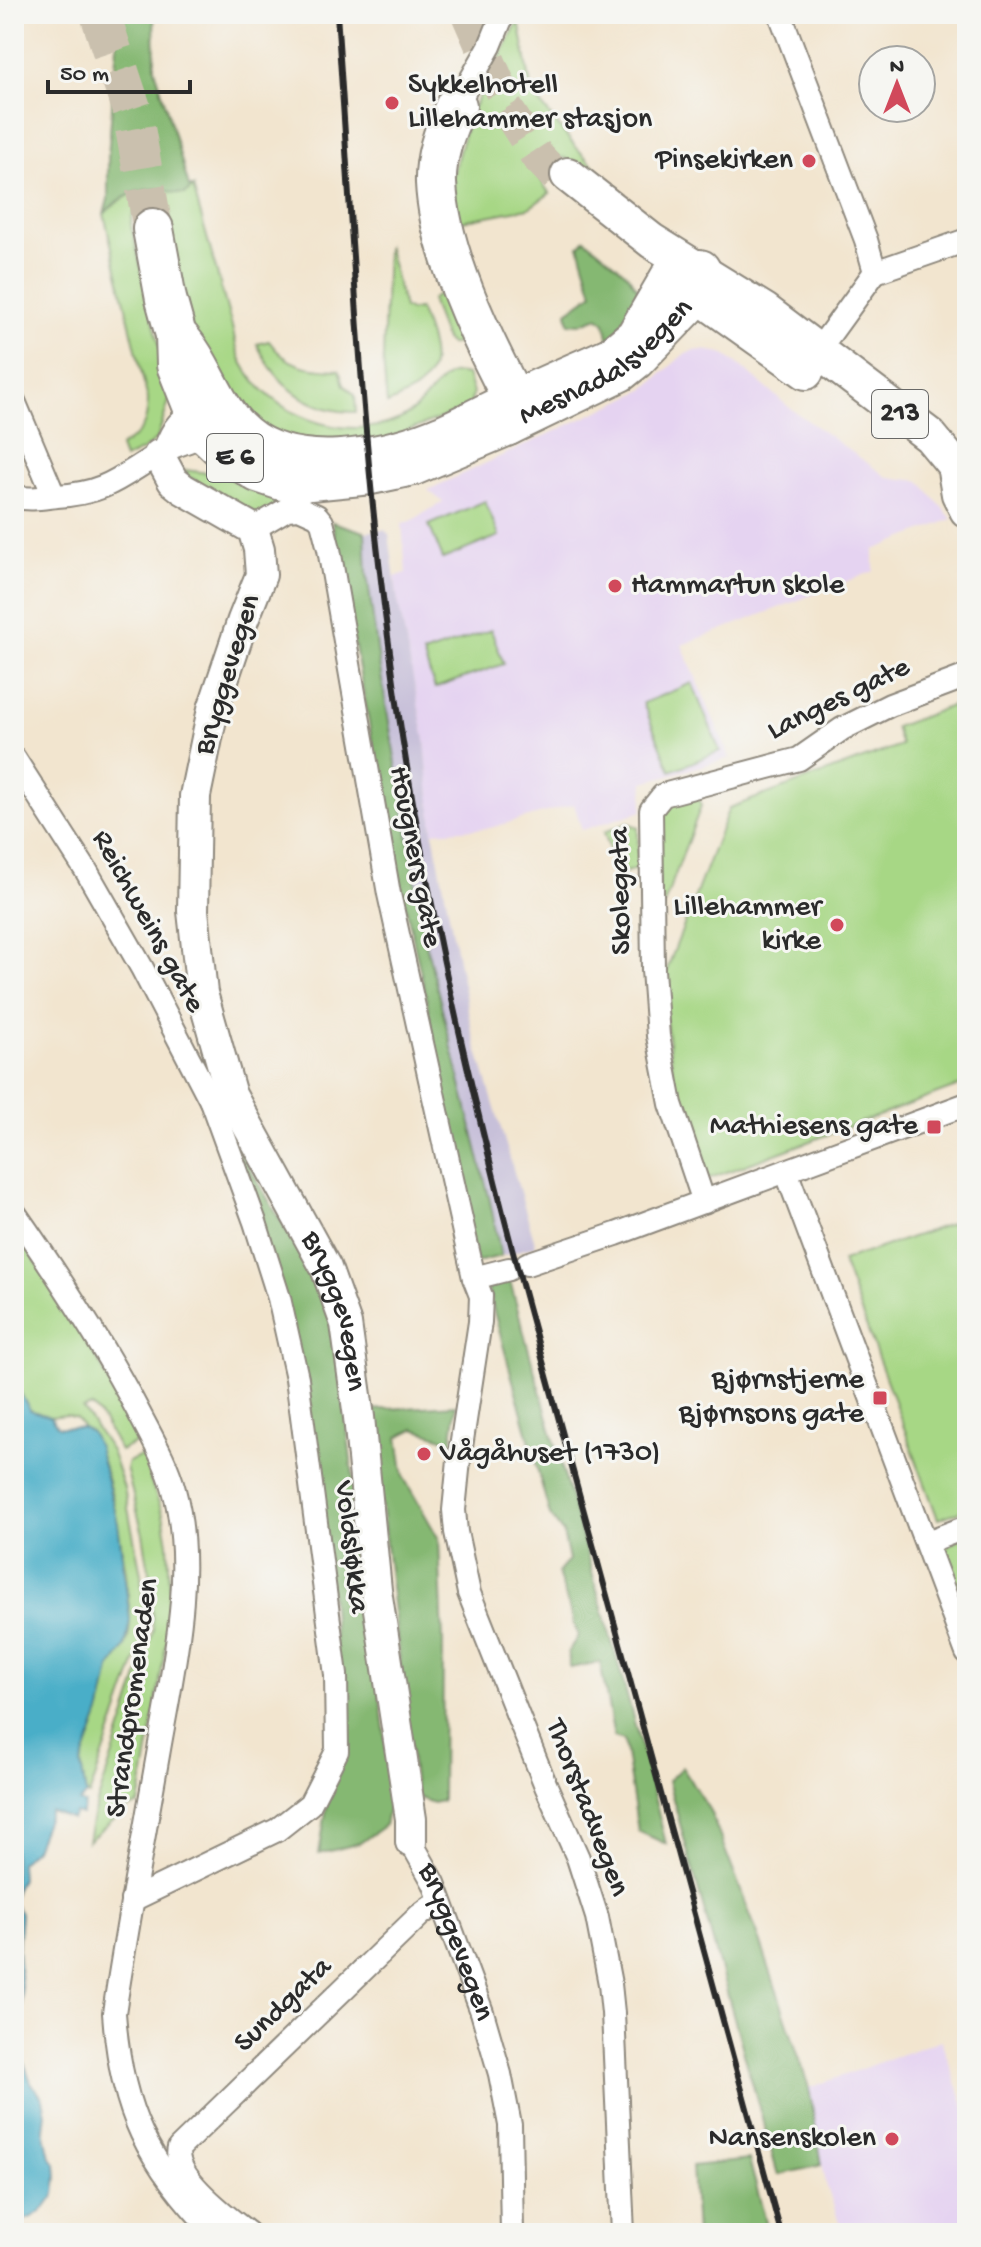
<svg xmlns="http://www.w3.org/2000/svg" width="981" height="2247" viewBox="0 0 981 2247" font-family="'Gochi Hand',sans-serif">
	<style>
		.built { fill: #e5d3f1 }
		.industrial { fill: #c7c0d9 }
		.green { fill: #a7d785; stroke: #698158; stroke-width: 2 }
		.forest { fill: #85b872; stroke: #58724e; stroke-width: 2 }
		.water { fill: #49aec8; stroke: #3a6c7a; stroke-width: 2 }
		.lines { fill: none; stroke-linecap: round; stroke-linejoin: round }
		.primary-tunnel { stroke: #cac0ae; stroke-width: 34; stroke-dasharray: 34 17; stroke-linecap: butt }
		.highway-tunnel { stroke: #cac0ae; stroke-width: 40; stroke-dasharray: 40 20; stroke-linecap: butt }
		.street-casing { stroke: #8e887d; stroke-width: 26 }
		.secondary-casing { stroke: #8e887d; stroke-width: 34 }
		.primary-casing { stroke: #8e887d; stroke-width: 38 }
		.highway-casing { stroke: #8e887d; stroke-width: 44 }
		.street { stroke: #fff; stroke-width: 22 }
		.secondary { stroke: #fff; stroke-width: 30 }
		.primary { stroke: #fff; stroke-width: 34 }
		.highway { stroke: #fff; stroke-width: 40 }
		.rail { stroke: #2b2b2b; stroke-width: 6 }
		.poi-dot { fill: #d1495b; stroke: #f6f6f2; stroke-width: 3 }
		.labels { text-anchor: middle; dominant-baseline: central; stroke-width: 6; stroke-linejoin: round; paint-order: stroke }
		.shield { fill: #f6f6f2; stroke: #686867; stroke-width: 2 }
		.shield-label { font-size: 28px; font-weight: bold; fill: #2b2b2b }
		.poi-label { font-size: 30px; fill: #2b2b2b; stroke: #f6f6f2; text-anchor: end }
		.street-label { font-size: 30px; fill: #2b2b2b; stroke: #f6f6f2 }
	</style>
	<rect width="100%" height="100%" fill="#f6f6f2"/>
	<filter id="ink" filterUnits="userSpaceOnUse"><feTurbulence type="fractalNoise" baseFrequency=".0125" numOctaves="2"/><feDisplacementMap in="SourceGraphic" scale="16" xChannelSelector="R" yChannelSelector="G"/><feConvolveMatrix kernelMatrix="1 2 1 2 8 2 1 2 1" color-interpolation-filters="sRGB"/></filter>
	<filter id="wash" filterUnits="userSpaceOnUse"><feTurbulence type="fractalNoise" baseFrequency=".006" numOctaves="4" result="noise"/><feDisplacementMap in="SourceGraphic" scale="32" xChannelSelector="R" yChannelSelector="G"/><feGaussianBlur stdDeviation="1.8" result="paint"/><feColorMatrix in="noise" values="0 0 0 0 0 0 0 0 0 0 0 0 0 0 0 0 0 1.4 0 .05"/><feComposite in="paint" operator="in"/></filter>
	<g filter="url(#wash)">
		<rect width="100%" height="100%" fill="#f2e5cf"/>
		<path class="built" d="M703,350L722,353L738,364L790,408L887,477L920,481L952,519L874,550V571L682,645L730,758L644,782L642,811L582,830L574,804L490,828L433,832L425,740L397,596L395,577L406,573L402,523L411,521L443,502L428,490L644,390L682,356L692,351Z
			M941,2040L967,2113V2233H843L826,2184L809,2088Z"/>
		<path class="industrial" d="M384,530L389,534L397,596L425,740L433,832L472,1031L536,1246L501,1256L490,1201L427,948L379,663L367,574L365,532Z"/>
		<path class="green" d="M519,20L532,93L574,145L605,178L590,180L565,158C538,154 534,177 550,193L529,208L456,222L452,177L469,116Z
			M193,187C205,230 217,273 229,316C234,330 235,349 242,362C269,415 344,444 400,419C423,408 433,384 449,375C455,372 461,374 467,375L473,393L470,407L358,450L252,430L197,347L156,209L148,207L133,214L131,225L171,395L157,439L143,450L124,459L120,447C142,433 147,426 148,400L104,214C117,199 138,188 158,189C167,190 176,194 185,194Z
			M387,245L404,308L410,311L419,309C438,358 445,381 387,404L383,360Z
			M442,288L465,334C461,341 458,345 449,344L445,340L431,300L440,293Z
			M269,341C287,367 309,369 339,370L344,385L355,395L356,412C309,412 277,385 257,344Z
			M185,470L215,474L233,480L249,490L289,500L260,516L187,476Z
			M485,501L499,536L443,559L429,525Z
			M491,630L504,664L435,688L423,654Z
			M692,683L720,751L671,771L643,703Z
			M967,700V1083L708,1179L702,1176L674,1081L661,985L729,808L901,745L895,727Z
			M693,796L699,798L701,806L659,918V817L674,801Z
			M628,823L638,827V868L618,875L604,832Z
			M967,1218V1509L938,1519L842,1261Z
			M14,1230L78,1324L142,1440L120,1451L102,1419L91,1406L83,1409L111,1451L124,1488L141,1574L145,1634L89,1796L86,1795L81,1765L101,1710L110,1669L125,1647L129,1634L130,1620L126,1572L113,1499L101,1457L91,1432L83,1428L76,1418L67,1415L50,1417L30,1410L14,1382Z
			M148,1453L156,1469L148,1474L163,1514L168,1543L171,1615L139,1804L127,1809L88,1841L93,1816L153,1631L150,1577L143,1534L126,1468L128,1462Z
			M967,1535V1627L941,1554L951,1543Z"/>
		<path class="forest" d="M123,14H154L155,68L189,187H193L185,194C176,194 167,190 158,189C138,188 117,199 104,214L108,199V157L118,32Z
			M585,239L626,273L638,289L635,308L609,341L605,323L598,317L580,324L569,323L567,312L593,293L579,246Z
			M332,522L365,532L367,574L379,663L427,948L490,1201L501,1256L477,1262L455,1177L427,1000L389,832Z
			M238,1148L302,1257L330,1318L340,1371L392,1794L385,1825L360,1843L319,1854L329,1793L343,1751L331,1593Z
			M509,1277C559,1467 619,1654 666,1844L638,1831L624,1740L614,1737L600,1662L570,1668L568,1652L578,1636L558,1573L569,1560L563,1533L550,1515L488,1290Z
			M456,1405L451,1447L443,1438L414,1429L398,1437L404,1478L439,1539L443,1640L442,1801L433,1803L416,1797L370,1410Z
			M682,1767L710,1811L760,1940L809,2088L822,2165L778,2175L668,1781Z
			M749,2160L769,2233H696L692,2166Z"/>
		<path class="water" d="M14,1382L30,1410L50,1417L58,1427L83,1428L91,1432L98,1447L118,1523L130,1620L125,1647L110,1669L101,1710L81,1765L86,1795L79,1802L85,1804L81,1815L75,1813L72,1819L50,1811L35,1849L20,1863L21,1879C17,1885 11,1898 15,1905C17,1909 20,1910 21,1914L18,1949L22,2000L19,2049L31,2082L43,2099L46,2113L44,2130L50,2157L56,2164L57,2177L55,2195L47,2206L34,2216L14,2225Z"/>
	</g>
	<g filter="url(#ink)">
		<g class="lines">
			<path class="primary-tunnel" d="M468,14L502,92L506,108L537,156L561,181"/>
			<path class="highway-tunnel" d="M100,14L132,111L153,229"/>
			<defs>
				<g id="street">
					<path d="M780,14L866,240L875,272"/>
					<path d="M456,106L490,46L503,14"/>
					<path d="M875,272L967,240"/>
					<path d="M817,352L875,272"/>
					<path d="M14,401L54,496"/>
					<path d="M164,451C171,431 181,411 205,414"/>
					<path d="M14,497C32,500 40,498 57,496C109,493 122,475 164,451C181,442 200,440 214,426"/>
					<path d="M253,529L287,509L299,508L317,516L322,522L329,549L389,894L474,1278L481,1296L480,1322L459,1460L454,1510L456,1532L469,1593L546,1786L578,1858L597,1917L610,1984L613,2013L623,2233"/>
					<path d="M14,758L87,872L142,968L211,1101L223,1098"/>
					<path d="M786,1171L967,1653"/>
					<path d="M704,1202L671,1104L658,1036L653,970L651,810L663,795L799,759L842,729L890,705L967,676"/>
					<path d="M14,1212C60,1278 102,1342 139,1413C152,1438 167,1463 174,1490C197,1573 172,1673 158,1755C143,1841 127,1927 114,2013C121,2112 147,2161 215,2233"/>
					<path d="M527,1264L616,1234L967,1104"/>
					<path d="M474,1278L509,1269"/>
					<path d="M927,1542L967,1527"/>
					<path id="s1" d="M411,1842L434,1883L482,2012L500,2074L510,2125L512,2233"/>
					<path d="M132,1900L277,1830L310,1804L337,1751L336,1675L297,1378L279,1298L255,1222L211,1101"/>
					<path d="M248,2233C228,2217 171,2176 179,2148L420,1915L439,1901"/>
				</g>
				<g id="secondary">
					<path id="s2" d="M159,455L173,481L183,489L253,529L259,549L261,575L243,620L213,709L195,796L193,911L202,993L231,1095L326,1268L346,1324L359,1417L376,1590L411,1819V1842"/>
				</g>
				<path id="primary" d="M568,175L652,241L765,311L930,436L954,465L959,494L967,510
					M686,287L806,372"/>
				<g id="highway">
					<path d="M456,106C445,129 435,157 436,183C439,250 483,342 514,400L508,425"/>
					<path id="s3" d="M153,229L166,299L176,335L177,365L196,413L207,434L224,450L258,472L282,480H310L371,474L413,465L508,425L620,371L635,359L697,295L700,270L671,277L636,337L612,357C579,372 545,386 512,402C486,413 462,428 436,438C381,460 292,476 244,435C212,408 205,365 176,335"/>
				</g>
			</defs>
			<use href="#street" class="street-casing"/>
			<use href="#secondary" class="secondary-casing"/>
			<use href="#primary" class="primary-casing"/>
			<use href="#highway" class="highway-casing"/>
			<use href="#street" class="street"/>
			<use href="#secondary" class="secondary"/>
			<use href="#primary" class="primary"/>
			<use href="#highway" class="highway"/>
			<path class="rail" d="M337,14C352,227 361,440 390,652C416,853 461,1051 512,1248L781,2233"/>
		</g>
	</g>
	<g class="poi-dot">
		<circle cx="392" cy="103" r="8"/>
		<circle cx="809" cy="161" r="8"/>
		<circle cx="615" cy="586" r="8"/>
		<circle cx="837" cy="925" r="8"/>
		<rect x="926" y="1119" width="16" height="16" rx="4"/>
		<rect x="872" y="1390" width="16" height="16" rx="4"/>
		<circle cx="424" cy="1454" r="8"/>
		<circle cx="892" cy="2139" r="8"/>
	</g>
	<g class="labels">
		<g class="shield">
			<rect x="872" y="390" width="56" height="48" rx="6"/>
			<rect x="207" y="434" width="56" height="48" rx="6"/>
		</g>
		<g class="shield-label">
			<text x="900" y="414">213</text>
			<text x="235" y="458">E 6</text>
		</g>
		<g class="poi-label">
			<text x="408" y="86" text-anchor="start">Sykkelhotell<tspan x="408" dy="34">Lillehammer stasjon</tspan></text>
			<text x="793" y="161">Pinsekirken</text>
			<text x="631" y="586" text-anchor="start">Hammartun skole</text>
			<text x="821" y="908">Lillehammer<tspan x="821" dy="34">kirke</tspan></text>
			<text x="918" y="1127">Mathiesens gate</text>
			<text x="864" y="1381">Bjørnstjerne<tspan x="864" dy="34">Bjørnsons gate</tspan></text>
			<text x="440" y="1454" text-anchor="start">Vågåhuset (1730)</text>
			<text x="876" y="2139">Nansenskolen</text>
		</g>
		<g class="street-label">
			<text stroke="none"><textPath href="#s3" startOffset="656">Mesnadalsvegen</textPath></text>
			<text transform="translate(229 675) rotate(-73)">Bryggevegen</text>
			<text transform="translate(839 700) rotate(-26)">Langes gate</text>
			<text transform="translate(414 857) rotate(79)">Hougners gate</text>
			<text transform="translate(622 891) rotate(-91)">Skolegata</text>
			<text transform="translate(147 922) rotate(61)">Reichweins gate</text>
			<text stroke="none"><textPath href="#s2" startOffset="946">Bryggevegen</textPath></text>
			<text transform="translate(350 1547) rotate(83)">Voldsløkka</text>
			<text transform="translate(134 1698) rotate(-82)">Strandpromenaden</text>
			<text transform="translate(586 1808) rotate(69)">Thorstadvegen</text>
			<text stroke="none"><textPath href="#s1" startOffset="110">Bryggevegen</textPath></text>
			<text transform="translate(284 2006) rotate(-44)">Sundgata</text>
		</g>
	</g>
	<rect width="981" height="2247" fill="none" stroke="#f6f6f2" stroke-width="48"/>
	<g transform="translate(897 84)"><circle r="38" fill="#f6f6f2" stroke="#a5a5a2" stroke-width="2"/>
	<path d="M0-6L14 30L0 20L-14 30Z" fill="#d1495b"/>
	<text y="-12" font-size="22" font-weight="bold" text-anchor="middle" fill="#2b2b2b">N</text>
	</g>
	<path d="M48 80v12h142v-12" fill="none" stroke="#2b2b2b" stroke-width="4"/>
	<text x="60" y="80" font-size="24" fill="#2b2b2b" stroke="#f6f6f2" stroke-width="6" paint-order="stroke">50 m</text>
</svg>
